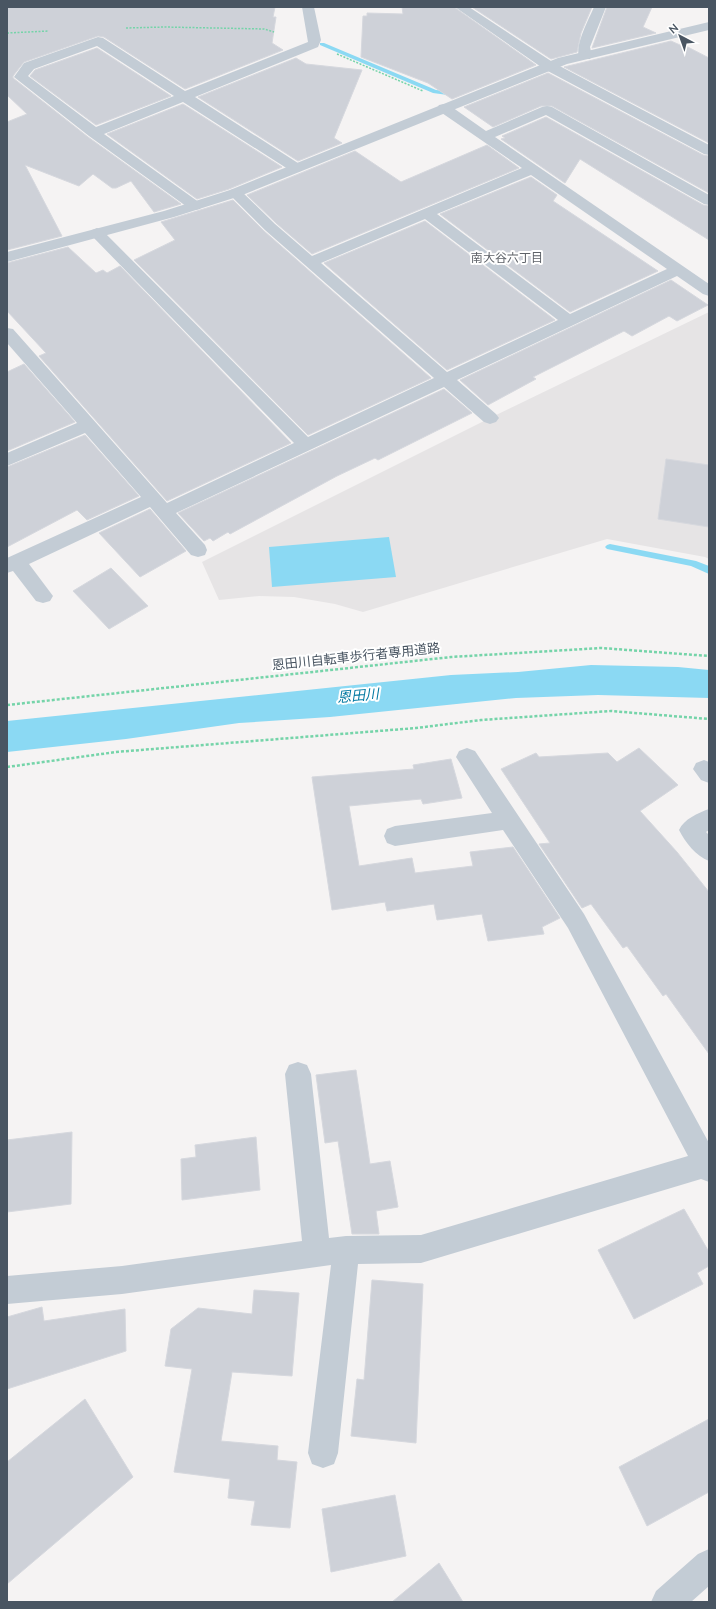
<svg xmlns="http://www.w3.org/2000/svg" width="716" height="1609" viewBox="0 0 716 1609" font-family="'Nunito Sans','Noto Sans JP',sans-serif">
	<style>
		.education { fill: #e6e4e5 }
		.water { fill: #8bd9f3 }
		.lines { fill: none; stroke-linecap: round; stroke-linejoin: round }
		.stream { fill: #8bd9f3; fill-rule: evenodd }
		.building { fill: #ced1d8; stroke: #d6d8de }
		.path-far1 { stroke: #75d4a9; stroke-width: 1.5; stroke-dasharray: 2 1.5; stroke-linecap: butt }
		.path { stroke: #75d4a9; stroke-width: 2.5; stroke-dasharray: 3 2; stroke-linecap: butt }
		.minor { fill: #c3ccd5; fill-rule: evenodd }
		.tertiary { fill: #c3ccd5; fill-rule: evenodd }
		.labels { text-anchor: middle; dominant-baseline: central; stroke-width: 4; stroke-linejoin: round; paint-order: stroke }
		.far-neighbourhood-label { font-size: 12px; fill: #5e6268; stroke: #fff }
		.street-label { font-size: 13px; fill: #495562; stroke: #fff }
		.water-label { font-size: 14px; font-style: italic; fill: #047aa2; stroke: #fff }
	</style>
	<rect width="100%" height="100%" fill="#f5f3f3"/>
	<path class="education" d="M709,312V559L705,557L607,539L363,612L335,604L294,597L259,596L219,600L202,562L490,418Z"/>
	<path class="water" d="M389,537L396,577L272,587L269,547Z
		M591,665L678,667L709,670V698L598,695L516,698L330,717L239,723L126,739L7,752V721L451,675L518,672Z"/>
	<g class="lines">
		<path class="stream" d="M320,43H324L436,90L455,92L458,94L455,96L433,93L320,45Z
			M610,544L696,561L709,566V574L691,566L607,549L605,547L607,545Z"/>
	</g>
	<path class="building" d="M7,7H275L273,17H276L272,43L283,50L185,89L104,37L98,36L24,62L13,76V78L88,137L181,204L154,212L131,181L116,188H112L93,174L79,186L25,165L62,236L7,250V122L27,114L7,95Z
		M402,7H454L536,65L452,99L428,83L361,57L363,16H367V13L403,14Z
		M472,7H592L581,33L577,52L551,59Z
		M607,7H652L643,27L656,33L592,48Z
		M671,41L680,45L682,44L709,58V143L564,67Z
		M97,48L171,96L96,125L30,76L35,70Z
		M296,58L306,64L362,70L334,138L342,143L298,161L198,97Z
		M548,73L703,155L709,156V193L552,106H541L493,127L464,107Z
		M183,104L282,167L229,189L197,199L107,134Z
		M546,117L703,205L709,206V240L580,159L565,183L501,139L505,138L502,136Z
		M487,145L519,168L312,254L276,223L247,195L355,151L401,182Z
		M531,177L557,195L553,201L658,271L570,312L440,214Z
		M233,200L264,231L431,378L308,435L134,260L175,240L161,222Z
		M425,221L555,320L447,370L324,263Z
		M68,247L96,273L103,270L107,273L120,266L291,443L167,501L39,356L46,353L7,311V263Z
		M671,280L708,305L677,321L669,316L632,336L624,331L533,377L536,379L488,405L460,380Z
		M24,364L75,422L7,451V372Z
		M444,389L472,413L378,460L375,458L337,476L230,534L228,532L213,541L210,538L204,541L178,513Z
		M85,435L139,496L87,520L77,510L7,547V467Z
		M666,459L709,465V527L658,519Z
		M150,509L186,551L140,577L99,533Z
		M111,568L148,606L109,629L73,591Z
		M639,748L678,785L640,811L677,852L709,892V1054L666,994L663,996L627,946L623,948L591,904L582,908L539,844L550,843L501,769L536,753L539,757L608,753L617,762Z
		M451,759L462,798L423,804L421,799L349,806L359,866L412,858L415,873L473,866L470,852L513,847L560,918L542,927L544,934L488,941L482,914L437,920L434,904L387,911L385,902L332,910L312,777L414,769L413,765Z
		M356,1070L370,1164L390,1161L398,1207L376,1211L379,1234H352L338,1141L325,1143L316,1075Z
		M72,1132L71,1204L7,1212V1140Z
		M256,1137L260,1190L182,1200L181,1159L196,1157L195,1145Z
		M684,1209L709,1252V1266L697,1273L703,1284L634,1319L598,1250Z
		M372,1280L423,1284L416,1443L351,1436L357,1379L364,1380Z
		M254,1290L299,1293L292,1376L232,1372L221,1441L278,1446L277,1460L297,1462L290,1528L251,1525L255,1501L228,1498L230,1479L174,1472L192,1369L165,1366L171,1329L198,1308L252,1314Z
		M42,1307L44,1321L125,1309L126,1351L7,1389V1317Z
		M85,1399L133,1477L7,1584V1462Z
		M709,1419V1492L647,1526L619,1467Z
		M395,1495L406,1556L331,1572L322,1509Z
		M439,1563L463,1602H392Z"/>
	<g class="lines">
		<path class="path-far1" d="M126,28L165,27L264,29L274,32
			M7,33L49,31
			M337,54L423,91"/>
		<path class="path" d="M7,705L451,657L601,648L709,656
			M7,767L116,752L416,728L481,720L611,711L709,719"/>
		<path class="minor" d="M302,7H314L321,40L318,47L195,97L301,165L303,168L301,171L296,172L291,171L183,102L104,134L200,203L202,206L200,209L195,210L190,209L89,136L14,77L24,63L98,37L103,38L185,91L308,42ZM97,46L174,96L96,127L28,76L34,69Z
			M455,7H469L554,63L709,145V155L704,154L544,69Z
			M594,7H606L590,47L592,56L590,59H580C573,48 589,19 594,7Z
			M444,104L449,105L486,131L542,107L547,106L552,107L709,195V205L704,204L546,115L495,137L709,284V296L703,294L677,276L457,380L496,414L499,418L496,422L490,424L484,422L444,387L176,513L205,545L207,550L205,555L198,557L191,555L150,507L29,564L53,596L50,601L43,603L36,601L13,571L7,573V558L141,497L85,433L7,466V453L77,423L7,343V328L13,329L167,503L294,443L92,236L89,233L92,230L97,228L102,230L308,437L434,378L265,230L228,193L230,190L235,189L240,190L275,224L312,256L522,168L439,111L437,108L439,105ZM531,175L667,269L570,314L437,214ZM425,219L558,320L447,372L321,263Z
			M467,748L475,751L584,914L709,1143V1182L701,1179L421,1263L358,1264L338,1453L334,1464L323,1468L312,1464L308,1453L331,1265L122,1294L7,1304V1276L122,1266L302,1241L285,1074L289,1065L298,1062L307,1065L311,1074L329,1238L346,1236L421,1235L688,1156L568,928L503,830L395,846L387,843L384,836L387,829L395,826L492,813L456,757L459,751Z
			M704,760L709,762V783L701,780L693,769L696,763Z
			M709,809V830L706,832L709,835V861C696,856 685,842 679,830C684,819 698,813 709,809Z
			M709,1549V1586L691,1602H651L656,1591L698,1554Z"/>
		<path class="tertiary" d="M709,22V30L567,64L240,196L174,217L7,262V252L164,211L230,190L558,58Z"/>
	</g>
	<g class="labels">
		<g class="far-neighbourhood-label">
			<text x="507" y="258">南大谷六丁目</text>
		</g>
		<g class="street-label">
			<text transform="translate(356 657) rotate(-6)">恩田川自転車歩行者専用道路</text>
		</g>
		<g class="water-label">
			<text transform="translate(358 696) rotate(-5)">恩田川</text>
		</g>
	</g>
	<rect width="716" height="1609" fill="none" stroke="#495562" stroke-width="16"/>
	<g transform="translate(680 36) rotate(319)" stroke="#ffffff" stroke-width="3" paint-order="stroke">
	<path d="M0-3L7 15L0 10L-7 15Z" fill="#495562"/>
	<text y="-6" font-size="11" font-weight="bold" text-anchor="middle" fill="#495562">N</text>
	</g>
</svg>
